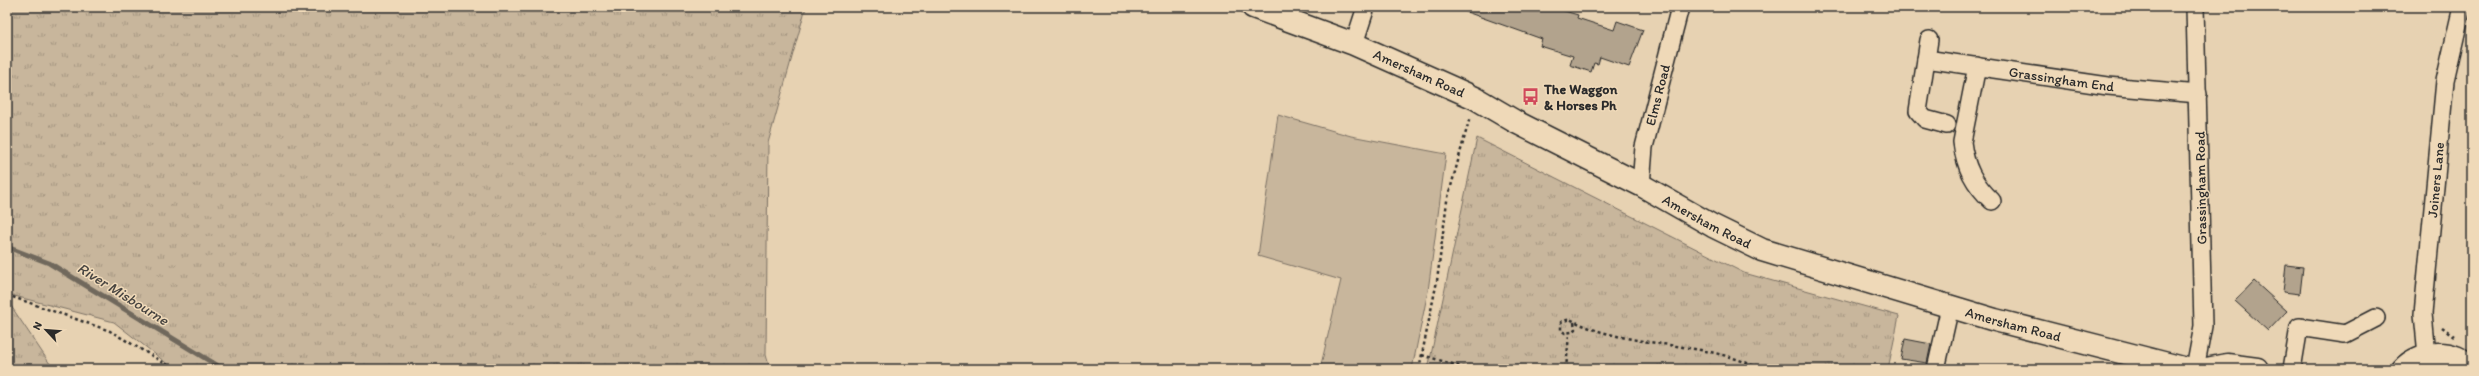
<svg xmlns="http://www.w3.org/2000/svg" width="2479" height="376" viewBox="0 0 2479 376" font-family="Itim,sans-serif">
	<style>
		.grass { fill: url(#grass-tufts); stroke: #7a7064 }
		.garden { fill: #c8b69c; stroke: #7a7064 }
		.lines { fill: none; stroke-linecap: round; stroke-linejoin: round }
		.stream { stroke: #6f685c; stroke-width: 5 }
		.building { fill: #b2a38d; stroke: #2b2b2b }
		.minor-casing { stroke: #2b2b2b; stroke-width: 20 }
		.highway-casing { stroke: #2b2b2b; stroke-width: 25 }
		.path { stroke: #2b2b2b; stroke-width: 2.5; stroke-dasharray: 3 3; stroke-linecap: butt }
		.minor { stroke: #efd9b8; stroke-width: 17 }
		.highway { stroke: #efd9b8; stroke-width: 22 }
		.labels { text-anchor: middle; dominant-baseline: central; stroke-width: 3; stroke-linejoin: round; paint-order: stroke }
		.street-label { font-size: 14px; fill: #2b2b2b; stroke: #efd9b8 }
		.poi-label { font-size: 14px; font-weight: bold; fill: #2b2b2b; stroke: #efd9b8; text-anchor: start }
		.water-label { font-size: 15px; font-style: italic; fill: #474440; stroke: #efd9b8 }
	</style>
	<defs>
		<pattern id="grass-tufts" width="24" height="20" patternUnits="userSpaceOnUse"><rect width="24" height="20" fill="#c8b69c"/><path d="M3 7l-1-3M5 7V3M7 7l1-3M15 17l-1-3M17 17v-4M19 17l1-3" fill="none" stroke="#a3947f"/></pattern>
	</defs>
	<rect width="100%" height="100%" fill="#e7d2b2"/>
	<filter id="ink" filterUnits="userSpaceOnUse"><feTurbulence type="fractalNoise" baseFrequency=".025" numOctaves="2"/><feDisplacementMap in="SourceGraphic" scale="8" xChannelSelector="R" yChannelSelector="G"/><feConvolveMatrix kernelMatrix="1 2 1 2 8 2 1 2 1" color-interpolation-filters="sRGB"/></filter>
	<g filter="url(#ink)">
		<path class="grass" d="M7,7H806L768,143L766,355L770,369H174L114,322L7,294Z
			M1477,138L1744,273L1899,316L1888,369H1428Z
			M7,300L50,364L64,369H7Z"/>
		<path class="garden" d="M1278,115L1351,136L1446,154L1428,291L1412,369H1320L1341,280L1258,256Z"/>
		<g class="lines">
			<path class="stream" d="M7,247L49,263L223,369"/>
		</g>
		<path class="building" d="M1461,7H1551L1578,15L1577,18L1614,30L1617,21L1643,30L1629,67L1600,57L1598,64L1594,63L1591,72L1570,65L1573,56L1540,46L1542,39L1461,10Z
			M2286,265L2303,267L2300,294L2283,292Z
			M2254,281L2287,311L2268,331L2235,301Z
			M1905,339L1931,344L1927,363L1901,359Z"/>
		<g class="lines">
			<defs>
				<g id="minor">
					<path d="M1929,40L1918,111L1925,119L1947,125"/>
					<path d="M1354,44L1366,7"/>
					<path id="s1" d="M1926,59L2108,86L2198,94"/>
					<path d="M1977,66L1962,142C1965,167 1974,184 1992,201"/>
					<path id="s2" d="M1641,185L1644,147L1680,7"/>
					<path id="s3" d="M2427,355L2423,314L2445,81L2462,7"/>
					<path d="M1936,369L1950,307"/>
					<path d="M2195,369L2203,326L2195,7"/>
					<path d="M2292,369L2299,327L2345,334L2376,318"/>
				</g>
				<g id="highway">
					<path id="s4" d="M1253,7L1354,44L1475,98L1516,122L1641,185L1713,226L1762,250L1995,320L2187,369"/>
					<path d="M2206,369L2227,365L2257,369"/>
					<path d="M2403,369C2420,350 2456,348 2472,369"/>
				</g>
			</defs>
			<use href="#minor" class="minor-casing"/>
			<use href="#highway" class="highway-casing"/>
			<path class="path" d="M578,7L580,9
				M7,295L110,331L174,369
				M1574,322L1575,329L1572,332L1565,333L1561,330V322L1570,319C1627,350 1703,339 1760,369
				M2442,327L2454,336
				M1422,355L1469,369
				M1419,369L1437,281L1447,201L1470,117
				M1566,369L1569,334"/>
			<use href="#minor" class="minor"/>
			<use href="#highway" class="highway"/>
		</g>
	</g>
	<defs>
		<symbol id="bus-bare" viewBox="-9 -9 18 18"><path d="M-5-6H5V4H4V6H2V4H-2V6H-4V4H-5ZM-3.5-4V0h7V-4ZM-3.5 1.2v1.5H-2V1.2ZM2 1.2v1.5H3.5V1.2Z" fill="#d1495b" stroke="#efd9b8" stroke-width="2.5" paint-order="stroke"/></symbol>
	</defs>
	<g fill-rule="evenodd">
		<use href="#bus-bare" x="1518" y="84" width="25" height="25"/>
	</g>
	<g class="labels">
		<g class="street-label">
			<text stroke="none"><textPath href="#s4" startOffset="179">Amersham Road</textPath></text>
			<text stroke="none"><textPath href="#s1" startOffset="137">Grassingham End</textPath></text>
			<text stroke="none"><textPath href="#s2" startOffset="92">Elms Road</textPath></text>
			<text stroke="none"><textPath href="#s3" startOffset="176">Joiners Lane</textPath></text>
			<text transform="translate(2201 188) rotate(-91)">Grassingham Road</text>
			<text stroke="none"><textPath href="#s4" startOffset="503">Amersham Road</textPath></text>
			<text stroke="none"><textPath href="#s4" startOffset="827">Amersham Road</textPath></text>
		</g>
		<g class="poi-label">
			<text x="1544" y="89">The Waggon<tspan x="1544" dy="16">&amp; Horses Ph</tspan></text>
		</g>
		<g class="water-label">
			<text transform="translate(123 294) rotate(32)">River Misbourne</text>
		</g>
	</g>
	<rect width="2479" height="376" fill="none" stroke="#efd9b8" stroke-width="24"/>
	<rect x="12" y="12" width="2455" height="352" fill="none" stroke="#2b2b2b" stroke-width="1.5" filter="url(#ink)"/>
	<g transform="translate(46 330) rotate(296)" stroke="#efd9b8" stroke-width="3" paint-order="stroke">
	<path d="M0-3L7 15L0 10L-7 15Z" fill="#2b2b2b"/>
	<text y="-6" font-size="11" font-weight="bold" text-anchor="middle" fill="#2b2b2b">N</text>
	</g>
</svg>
